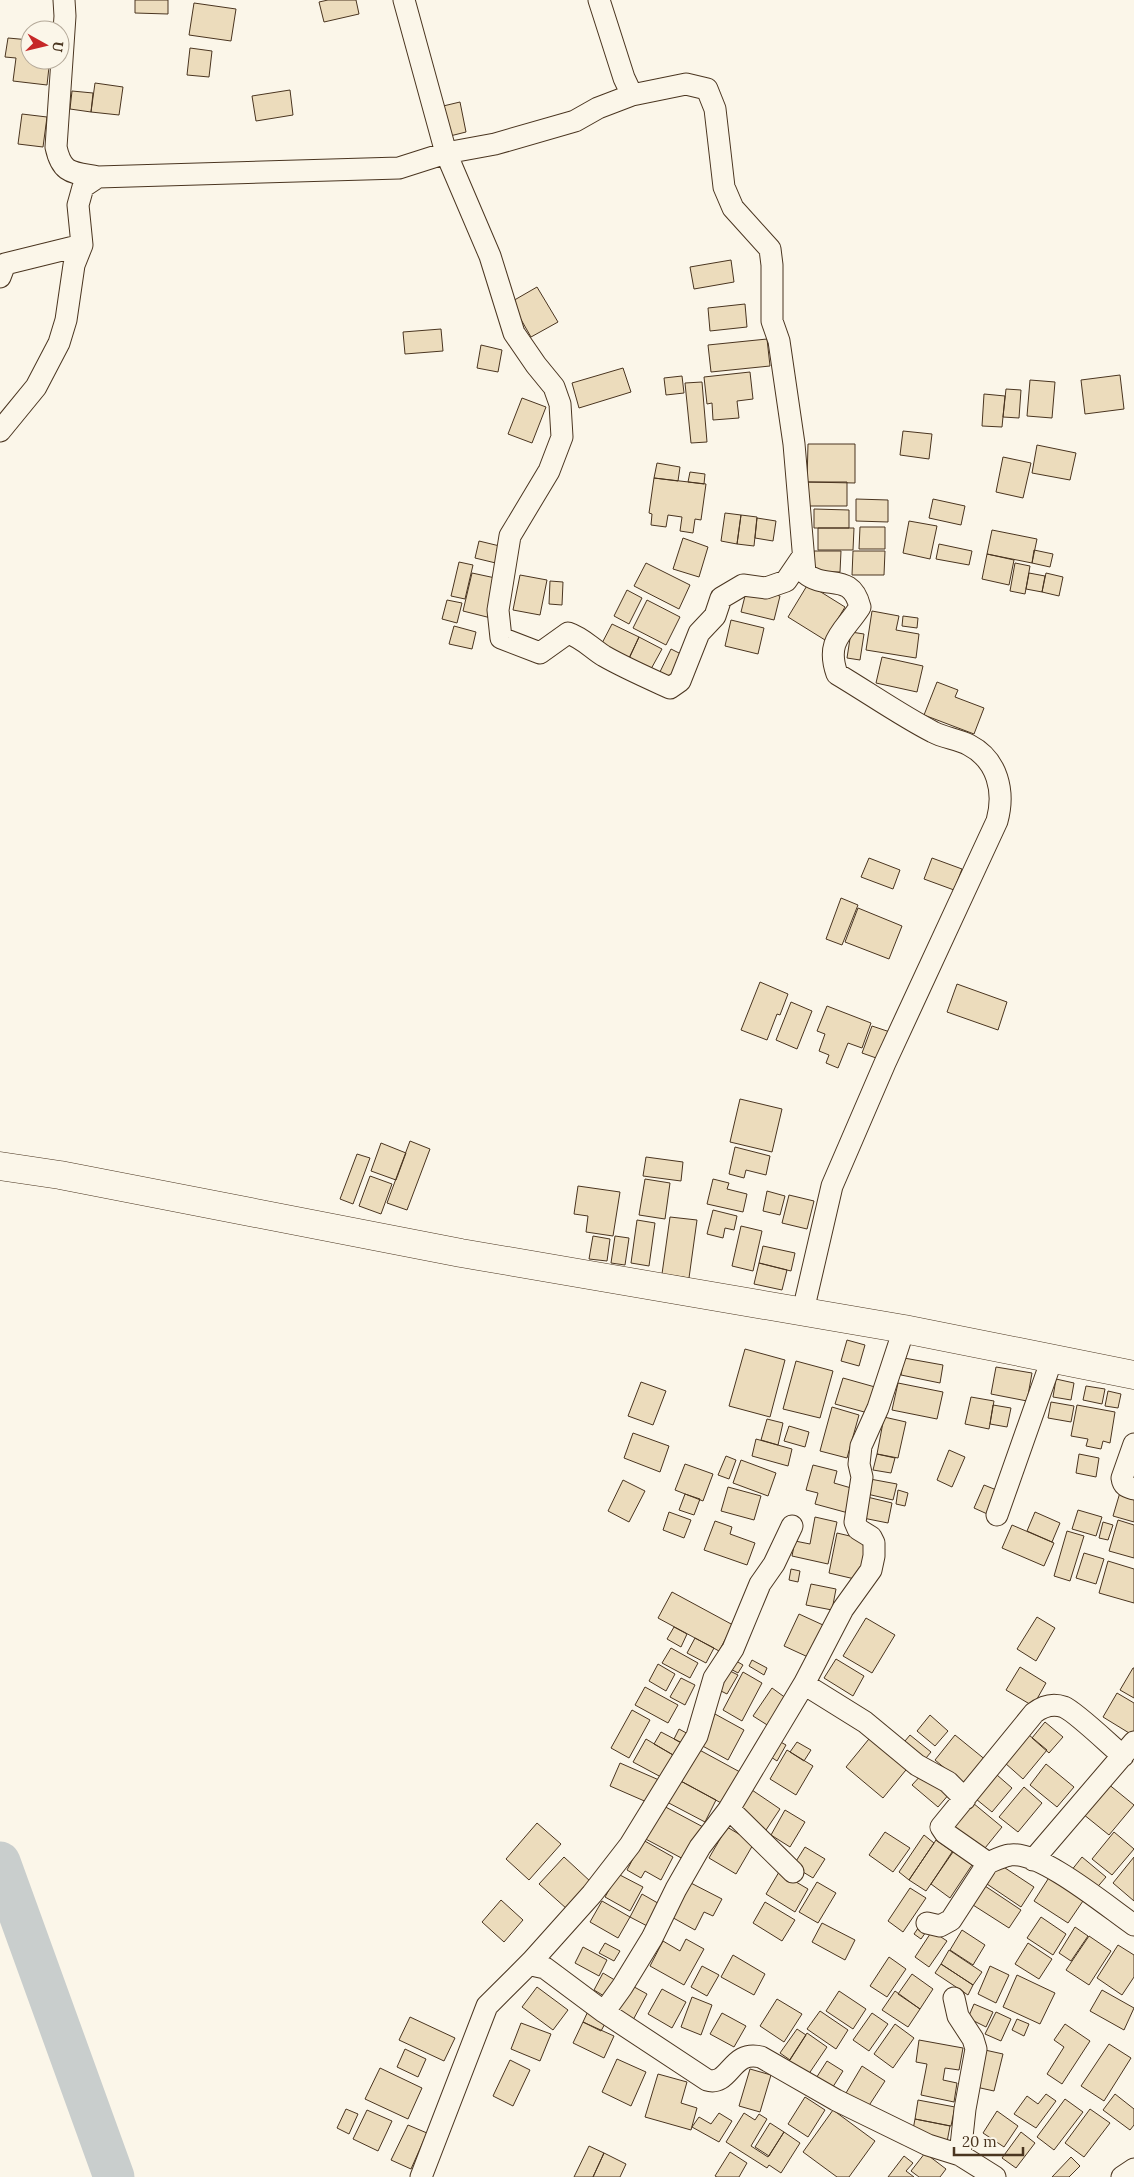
<svg xmlns="http://www.w3.org/2000/svg" width="1134" height="2177" viewBox="0 0 1134 2177" font-family="Lora,serif">
	<style>
		.lines { fill: none; stroke-linecap: round; stroke-linejoin: round }
		.river { stroke: #c9cecd; stroke-width: 41 }
		.building { fill: #ecdcbc; stroke: #4a3520 }
		.street-casing { stroke: #4a3520; stroke-width: 23 }
		.secondary-casing { stroke: #4a3520; stroke-width: 29 }
		.street { stroke: #fbf6e9; stroke-width: 21 }
		.secondary { stroke: #fbf6e9; stroke-width: 28 }
	</style>
	<rect width="100%" height="100%" fill="#fbf6e9"/>
	<g class="lines">
		<path class="river" d="M0,1862L114,2177"/>
	</g>
	<path class="building" d="M135,0H168V14L135,13Z
		M328,0H356L359,14L324,22L319,2Z
		M194,3L236,9L231,41L189,35Z
		M8,38L30,40V60H42L41,66L49,67L47,85L13,81L16,58L5,57Z
		M190,48L212,51L209,77L187,75Z
		M95,83L123,87L119,115L91,112Z
		M290,90L293,115L256,121L252,96Z
		M72,91L93,93L91,112L70,109Z
		M460,102L466,132L446,137L439,107Z
		M22,114L47,117L43,147L18,144Z
		M731,260L734,282L694,289L690,267Z
		M537,287L558,322L531,337L511,302Z
		M745,304L747,327L710,331L708,308Z
		M441,329L443,351L405,354L403,332Z
		M767,339L770,366L711,372L708,345Z
		M481,345L502,350L498,372L477,368Z
		M623,368L631,392L579,408L572,383Z
		M750,372L753,399L737,401L739,418L713,420L712,403L707,404L704,377Z
		M1120,375L1124,409L1085,414L1081,380Z
		M682,376L684,393L666,395L664,378Z
		M1030,380L1055,382L1052,418L1027,416Z
		M702,382L707,442L691,443L685,383Z
		M1006,389L1021,390L1019,418L1003,417Z
		M984,394L1005,396L1002,427L982,426Z
		M522,398L546,407L532,443L508,434Z
		M903,431L932,434L929,459L900,455Z
		M808,444H855V483L807,482Z
		M1037,445L1076,453L1070,480L1032,473Z
		M1003,457L1031,463L1023,498L996,492Z
		M657,463L680,467L678,481L654,478Z
		M690,472L705,474L704,484L688,482Z
		M654,478L706,484L701,520L695,519L693,533L680,531L682,517L668,515L666,527L651,525L652,514L649,513Z
		M807,482H847V506H807Z
		M856,499L888,500V522L856,521Z
		M933,499L965,506L961,525L929,518Z
		M814,509L849,510V528H814Z
		M725,513L741,515L737,544L721,541Z
		M741,515L757,517L754,546L737,544Z
		M757,518L776,521L773,541L755,538Z
		M909,521L937,526L930,559L903,553Z
		M860,527H885V549H859Z
		M818,528H854L853,550H818Z
		M992,530L1037,539L1032,563L987,554Z
		M683,538L708,547L699,577L673,569Z
		M479,541L508,548L504,565L475,558Z
		M939,544L972,551L969,565L936,559Z
		M1034,550L1053,554L1050,567L1032,563Z
		M814,551H841L840,572H813Z
		M853,551H885L884,575H852Z
		M987,554L1014,560L1009,585L982,579Z
		M459,562L473,565L465,599L451,596Z
		M646,563L690,585L679,609L634,586Z
		M1015,563L1030,566L1025,594L1010,591Z
		M472,573L500,579L491,618L463,611Z
		M1029,573L1045,576L1042,592L1026,589Z
		M1046,573L1063,577L1059,596L1042,592Z
		M520,575L547,580L540,615L513,610Z
		M550,581L563,582L562,605L549,604Z
		M808,584L845,607L825,640L788,617Z
		M747,588L780,596L774,620L741,612Z
		M627,590L642,598L629,624L614,616Z
		M447,600L462,603L457,623L442,619Z
		M647,600L680,617L666,645L633,628Z
		M872,611L899,616L896,630L919,634L916,658L866,650Z
		M903,616L918,618L917,628L902,626Z
		M731,620L764,628L758,654L725,646Z
		M612,624L639,637L628,661L600,647Z
		M454,626L476,632L472,649L449,644Z
		M851,632L864,634L860,660L847,658Z
		M639,637L662,649L651,669L629,658Z
		M671,649L685,656L671,683L658,676Z
		M882,657L923,666L917,692L876,683Z
		M937,682L958,690L955,697L984,708L974,734L924,715Z
		M869,858L900,870L893,889L861,877Z
		M932,858L962,869L954,890L924,879Z
		M841,898L858,905L842,945L826,939Z
		M858,908L902,926L889,959L845,942Z
		M760,982L788,994L780,1015L777,1014L767,1040L741,1030Z
		M957,984L1007,1002L998,1030L947,1012Z
		M791,1002L812,1011L797,1049L776,1040Z
		M827,1006L871,1023L862,1048L848,1043L838,1068L826,1063L829,1055L819,1051L825,1034L817,1031Z
		M872,1026L890,1032L879,1059L862,1053Z
		M740,1099L782,1109L772,1152L730,1142Z
		M410,1141L430,1149L407,1210L387,1203Z
		M381,1143L406,1153L396,1180L371,1171Z
		M735,1147L770,1156L766,1175L746,1170L744,1178L729,1174Z
		M357,1154L370,1158L353,1204L340,1199Z
		M646,1157L683,1162L681,1181L643,1176Z
		M370,1176L392,1184L381,1214L359,1206Z
		M645,1179L670,1183L665,1219L639,1215Z
		M713,1179L729,1183L727,1189L747,1194L743,1212L707,1204Z
		M578,1186L620,1192L613,1236L586,1232L588,1216L574,1214Z
		M767,1191L785,1196L780,1215L763,1211Z
		M789,1195L814,1201L807,1229L782,1223Z
		M713,1210L737,1216L734,1230L725,1228L723,1238L707,1234Z
		M670,1217L697,1220L689,1278L662,1274Z
		M637,1220L655,1223L649,1266L631,1263Z
		M741,1226L762,1231L753,1271L732,1266Z
		M593,1236L610,1239L607,1261L589,1259Z
		M615,1236L629,1238L625,1265L611,1263Z
		M763,1246L795,1253L791,1271L759,1263Z
		M759,1263L787,1270L782,1290L754,1284Z
		M847,1340L865,1345L859,1366L841,1361Z
		M745,1349L785,1360L770,1417L729,1406Z
		M904,1358L943,1365L940,1383L901,1375Z
		M796,1361L833,1371L820,1418L783,1409Z
		M996,1367L1032,1373L1027,1401L991,1394Z
		M843,1378L875,1387L868,1413L835,1404Z
		M1056,1379L1074,1383L1071,1400L1053,1397Z
		M641,1382L666,1391L653,1425L628,1416Z
		M898,1383L943,1392L937,1419L892,1410Z
		M1086,1386L1105,1389L1102,1404L1083,1400Z
		M1108,1391L1121,1394L1118,1408L1105,1406Z
		M971,1397L994,1401L989,1429L965,1424Z
		M1051,1402L1074,1406L1071,1422L1048,1418Z
		M993,1405L1011,1408L1007,1427L990,1424Z
		M1077,1405L1115,1412L1110,1443L1103,1441L1101,1449L1086,1446L1088,1439L1071,1436Z
		M832,1407L859,1415L847,1458L820,1451Z
		M884,1417L906,1422L898,1458L877,1454Z
		M767,1419L783,1423L778,1445L761,1440Z
		M789,1426L809,1432L805,1447L784,1441Z
		M633,1433L669,1446L660,1472L624,1458Z
		M756,1439L792,1449L788,1466L752,1456Z
		M949,1450L965,1457L952,1487L937,1480Z
		M877,1454L895,1458L891,1473L873,1470Z
		M1079,1454L1099,1458L1096,1477L1076,1473Z
		M726,1456L736,1460L729,1479L718,1475Z
		M741,1460L776,1473L768,1496L733,1483Z
		M685,1464L713,1474L703,1501L675,1490Z
		M813,1465L837,1471L834,1483L858,1490L852,1514L815,1504L818,1493L806,1490Z
		M870,1479L897,1484L893,1500L867,1494Z
		M623,1480L645,1491L629,1522L608,1511Z
		M984,1485L1004,1493L994,1517L974,1508Z
		M728,1487L761,1496L754,1520L721,1511Z
		M1121,1489L1134,1492V1522L1113,1516Z
		M898,1490L908,1493L905,1506L896,1504Z
		M685,1494L700,1499L694,1515L679,1510Z
		M863,1496L892,1503L888,1523L858,1517Z
		M1078,1510L1102,1517L1096,1536L1072,1529Z
		M669,1512L691,1520L684,1538L663,1530Z
		M1035,1512L1060,1523L1052,1542L1027,1531Z
		M815,1517L837,1522L828,1564L792,1556L795,1541L810,1544Z
		M1118,1520L1134,1525V1558L1109,1551Z
		M715,1521L732,1527L730,1534L755,1543L747,1565L704,1550Z
		M1103,1522L1113,1525L1108,1540L1099,1538Z
		M1012,1525L1054,1543L1044,1566L1002,1548Z
		M1067,1531L1084,1536L1070,1581L1054,1576Z
		M837,1533L867,1540L859,1580L829,1573Z
		M1084,1553L1104,1559L1096,1584L1076,1578Z
		M1108,1561L1134,1569V1603L1099,1593Z
		M791,1569L800,1571L798,1582L789,1580Z
		M811,1584L836,1589L832,1610L806,1605Z
		M672,1592L733,1625L719,1651L658,1618Z
		M799,1614L823,1625L808,1657L784,1646Z
		M1037,1617L1055,1628L1036,1661L1017,1649Z
		M866,1618L895,1635L872,1673L843,1656Z
		M674,1627L687,1634L681,1647L667,1639Z
		M695,1638L714,1648L706,1663L687,1653Z
		M671,1648L698,1663L690,1678L662,1663Z
		M731,1658L743,1665L738,1673L727,1667Z
		M836,1659L864,1676L853,1696L824,1678Z
		M752,1660L767,1668L764,1675L749,1666Z
		M658,1664L675,1674L666,1691L649,1681Z
		M1020,1667L1046,1683L1033,1706L1006,1690Z
		M724,1668L738,1675L727,1694L713,1687Z
		M1133,1668H1134V1698L1120,1690Z
		M743,1672L762,1683L742,1721L723,1710Z
		M681,1678L695,1685L685,1705L670,1697Z
		M645,1687L678,1705L668,1723L635,1705Z
		M772,1688L790,1701L772,1728L753,1716Z
		M1117,1693L1134,1703V1736L1103,1717Z
		M632,1710L650,1720L629,1758L611,1748Z
		M715,1714L744,1730L728,1760L699,1744Z
		M930,1715L948,1731L935,1746L917,1731Z
		M1045,1722L1063,1737L1049,1753L1032,1738Z
		M679,1729L690,1735L685,1745L674,1739Z
		M661,1732L682,1743L675,1756L654,1744Z
		M873,1734L910,1765L883,1798L846,1767Z
		M910,1735L931,1752L921,1764L900,1747Z
		M955,1735L987,1761L966,1786L935,1760Z
		M1029,1735L1047,1750L1023,1779L1005,1763Z
		M646,1739L673,1755L661,1777L633,1762Z
		M777,1740L786,1745L777,1761L768,1755Z
		M797,1742L811,1750L804,1761L790,1752Z
		M694,1747L740,1772L723,1804L677,1779Z
		M787,1750L813,1766L796,1795L770,1779Z
		M620,1763L659,1780L649,1803L610,1786Z
		M1046,1764L1074,1787L1057,1807L1030,1785Z
		M924,1772L950,1793L938,1807L912,1785Z
		M997,1775L1012,1788L992,1812L976,1799Z
		M677,1779L716,1800L705,1822L665,1801Z
		M1107,1783L1134,1805L1109,1835L1083,1814Z
		M1024,1787L1042,1803L1018,1832L999,1817Z
		M752,1790L780,1809L766,1830L738,1810Z
		M658,1803L705,1828L687,1861L640,1836Z
		M973,1803L1002,1827L981,1853L951,1829Z
		M785,1810L805,1822L790,1847L771,1835Z
		M537,1823L561,1844L529,1880L506,1859Z
		M727,1827L754,1843L736,1874L709,1858Z
		M885,1832L910,1848L893,1872L869,1855Z
		M1114,1832L1134,1849L1112,1875L1092,1859Z
		M924,1835L934,1843L909,1880L899,1872Z
		M643,1840L673,1857L661,1880L645,1871L641,1878L627,1870Z
		M936,1840L953,1852L926,1891L909,1880Z
		M805,1847L825,1859L813,1878L793,1866Z
		M954,1849L974,1862L950,1898L931,1884Z
		M564,1857L591,1882L567,1909L539,1884Z
		M1082,1857L1106,1877L1094,1891L1071,1871Z
		M1134,1857V1901L1113,1883Z
		M999,1864L1034,1887L1021,1907L987,1884Z
		M779,1872L808,1889L795,1912L766,1894Z
		M618,1874L643,1887L630,1911L605,1897Z
		M1050,1876L1085,1898L1068,1923L1034,1901Z
		M687,1881L722,1899L713,1916L704,1912L695,1930L668,1915Z
		M817,1882L836,1893L818,1923L799,1912Z
		M985,1886L1021,1910L1009,1928L973,1905Z
		M910,1888L926,1898L903,1932L888,1921Z
		M642,1894L663,1906L651,1928L630,1917Z
		M501,1900L523,1920L504,1942L482,1922Z
		M602,1901L630,1917L618,1938L590,1922Z
		M765,1902L795,1920L782,1941L753,1923Z
		M1041,1917L1066,1934L1053,1955L1027,1938Z
		M822,1923L855,1940L845,1960L812,1942Z
		M921,1924L928,1929L921,1939L914,1934Z
		M1075,1927L1088,1936L1071,1961L1059,1953Z
		M962,1930L985,1945L973,1965L950,1950Z
		M932,1931L947,1941L929,1967L915,1957Z
		M1089,1936L1111,1951L1089,1985L1066,1970Z
		M686,1939L704,1949L684,1985L650,1966L663,1941L680,1951Z
		M605,1943L620,1951L614,1961L599,1953Z
		M1028,1943L1052,1959L1039,1979L1015,1964Z
		M1118,1945L1134,1955V1977L1122,1995L1097,1978Z
		M583,1947L607,1960L599,1976L575,1963Z
		M949,1950L982,1972L973,1985L941,1964Z
		M733,1955L765,1974L754,1995L721,1977Z
		M889,1957L906,1969L887,1997L870,1986Z
		M941,1964L973,1985L968,1995L935,1973Z
		M702,1966L719,1975L707,1996L691,1987Z
		M990,1966L1009,1975L996,2003L978,1994Z
		M603,1973L618,1982L609,1999L594,1990Z
		M912,1974L933,1989L920,2009L898,1994Z
		M1017,1975L1055,1993L1040,2024L1003,2007Z
		M627,1983L647,1994L633,2020L613,2009Z
		M537,1987L568,2010L553,2030L522,2007Z
		M662,1989L686,2002L672,2028L648,2014Z
		M1102,1990L1134,2008L1124,2030L1090,2011Z
		M839,1991L866,2009L853,2029L826,2011Z
		M895,1991L920,2009L908,2027L882,2010Z
		M692,1997L712,2005L701,2035L681,2027Z
		M777,1999L802,2014L784,2042L760,2026Z
		M974,2004L993,2012L986,2027L968,2018Z
		M589,2009L608,2018L601,2031L583,2022Z
		M820,2011L848,2030L836,2049L807,2029Z
		M996,2012L1011,2019L1001,2041L985,2034Z
		M722,2013L746,2026L734,2047L710,2034Z
		M872,2013L888,2024L869,2051L853,2040Z
		M410,2017L455,2038L444,2061L399,2040Z
		M1017,2019L1029,2024L1024,2036L1012,2030Z
		M583,2022L614,2036L604,2058L573,2043Z
		M521,2023L551,2034L540,2061L511,2049Z
		M895,2024L914,2038L893,2068L874,2054Z
		M1065,2024L1090,2041L1062,2084L1047,2074L1064,2047L1054,2040Z
		M797,2029L806,2035L790,2060L780,2053Z
		M807,2033L827,2047L806,2078L787,2064Z
		M919,2040L963,2048L959,2070L945,2068L943,2080L957,2083L954,2102L921,2095L927,2064L916,2062Z
		M1109,2044L1131,2058L1104,2101L1081,2086Z
		M405,2049L426,2059L418,2077L397,2067Z
		M985,2050L1003,2054L994,2091L976,2087Z
		M617,2059L646,2072L631,2106L602,2092Z
		M510,2060L530,2070L513,2106L493,2096Z
		M827,2061L843,2071L829,2093L813,2083Z
		M862,2066L885,2081L868,2107L846,2093Z
		M380,2068L422,2088L408,2119L365,2099Z
		M750,2069L771,2075L760,2112L739,2106Z
		M658,2074L687,2082L681,2103L697,2108L691,2130L645,2117Z
		M1046,2094L1056,2101L1036,2128L1014,2114L1027,2096L1038,2104Z
		M1115,2094L1134,2109V2125L1130,2130L1103,2110Z
		M805,2097L825,2110L808,2137L788,2124Z
		M1065,2099L1083,2112L1054,2150L1037,2137Z
		M918,2100L955,2107L951,2126L915,2119Z
		M346,2109L358,2114L349,2134L337,2128Z
		M1090,2109L1110,2123L1084,2157L1065,2143Z
		M367,2110L392,2121L378,2151L353,2139Z
		M833,2110L875,2141L849,2177H837L803,2152Z
		M997,2111L1018,2126L1004,2147L983,2133Z
		M719,2113L732,2121L719,2142L692,2127L699,2117L711,2124Z
		M744,2113L755,2120L759,2114L767,2119L751,2146L768,2157L784,2132L800,2143L781,2173L769,2165L767,2168L726,2142Z
		M915,2119L950,2126L947,2142L912,2135Z
		M770,2123L784,2132L769,2156L755,2147Z
		M408,2125L427,2133L411,2169L391,2160Z
		M1021,2132L1035,2143L1016,2168L1002,2158Z
		M589,2146L604,2153L593,2177H574Z
		M730,2152L747,2163L739,2177H717L715,2176Z
		M604,2153L626,2164L620,2177H593Z
		M925,2153L946,2169L940,2177H919L911,2171Z
		M904,2156L913,2163L906,2171L914,2177H888Z
		M1071,2157L1080,2166L1069,2177H1052Z"/>
	<g class="lines">
		<defs>
			<path id="street" d="M64,0L65,16L56,147C62,175 73,172 98,177
				M404,0L446,153L490,256L514,333L536,365L554,387L560,404L562,437L549,471L510,536L498,610L501,638L540,653L568,633C583,638 591,648 604,656C625,668 648,678 670,688L680,681L699,633L715,616L721,598L743,585L766,588L786,581L803,556
				M632,95L686,84L707,89L715,109L724,187L733,208L770,249L772,265V321L779,341L794,444L805,573C826,591 851,571 860,607C844,632 825,640 837,674C869,693 900,715 933,732C944,738 958,739 969,745C998,760 1005,792 997,821L885,1063L832,1186L803,1311
				M0,277L5,264L82,245
				M0,431L36,387L59,343L66,320L74,265L82,245L78,205L83,187L98,177L399,168L446,153L495,144L575,121L598,108L632,95L624,78L599,0
				M1134,1444L1122,1478C1123,1486 1127,1487 1134,1489
				M997,1515L1052,1359
				M804,1684L865,1722L917,1765L948,1782L965,1799
				M1123,1756C1111,1746 1076,1712 1064,1707C1053,1703 1043,1706 1034,1713L941,1827L945,1833L988,1863C995,1860 1003,1856 1010,1855C1040,1850 1109,1908 1134,1925
				M729,1809L793,1872
				M1033,1860L1134,1742
				M927,1923L940,1926L951,1920L988,1863
				M532,1961L592,1894L630,1845L697,1736L714,1678L733,1649L760,1584L774,1564L792,1526
				M954,1998L958,2016L973,2039L976,2049L965,2109L960,2155
				M604,2012L622,1987L652,1938L676,1889L700,1847L729,1809L804,1684L843,1609L871,1570L874,1556V1543L871,1537L858,1529L855,1522L862,1477L859,1464L861,1446L878,1408L904,1329
				M421,2177L487,2006L532,1961L536,1966L545,1968L604,2012L707,2080C730,2087 731,2049 761,2057L836,2100L928,2145L960,2155L995,2177
				M1122,2177L1134,2169"/>
			<path id="secondary" d="M0,1166L60,1175L461,1253L904,1329L1134,1375"/>
		</defs>
		<use href="#street" class="street-casing"/>
		<use href="#secondary" class="secondary-casing"/>
		<use href="#street" class="street"/>
		<use href="#secondary" class="secondary"/>
	</g>
	<g transform="translate(45 45) rotate(98)"><circle r="24" fill="#fbf6e9" stroke="#b4a999"/>
	<path d="M0-4L9 19L0 12L-9 19Z" fill="#c62828"/>
	<text y="-8" font-size="14" font-weight="bold" text-anchor="middle" fill="#4a3520">U</text>
	</g>
	<path d="M954 2147v8h69v-8" fill="none" stroke="#4a3520" stroke-width="2.5"/>
	<text x="962" y="2147" font-size="15" fill="#4a3520" stroke="#fbf6e9" stroke-width="4" paint-order="stroke">20 m</text>
</svg>
